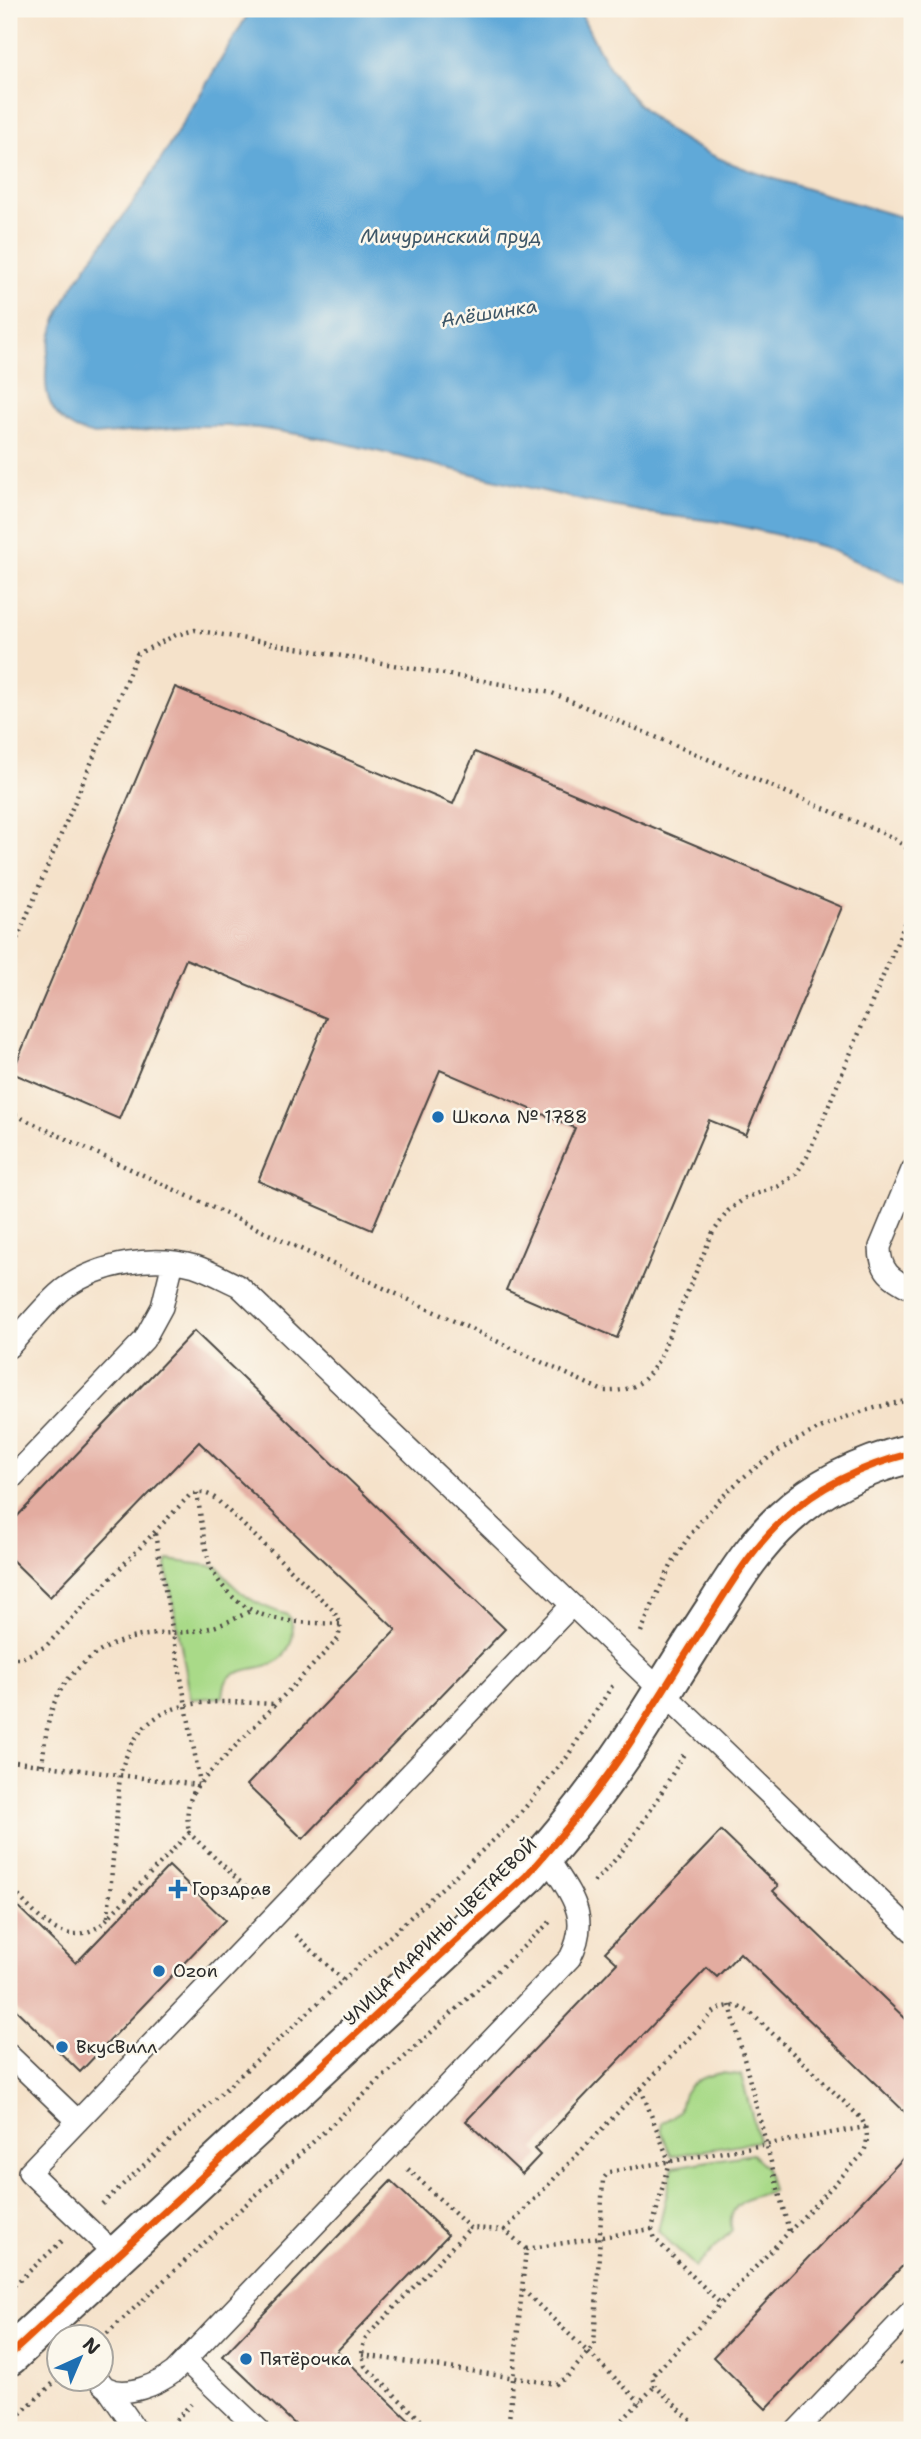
<svg xmlns="http://www.w3.org/2000/svg" width="921" height="2439" viewBox="0 0 921 2439" font-family="'Shantell Sans',sans-serif">
	<style>
		.green { fill: #a9da88; stroke: #6a825a; stroke-width: 2 }
		.water { fill: #61a9d8; stroke: #466a82; stroke-width: 2 }
		.building { fill: #e3aca0 }
		.lines { fill: none; stroke-linecap: round; stroke-linejoin: round }
		.lane-casing { stroke: #494643; stroke-width: 24 }
		.street-casing { stroke: #494643; stroke-width: 42 }
		.path { stroke: #494643; stroke-width: 4.5; stroke-dasharray: 2 5; stroke-linecap: butt }
		.lane { stroke: #fff; stroke-width: 21 }
		.street { stroke: #fff; stroke-width: 38 }
		.cycleway-casing { stroke: #fbf7ec; stroke-width: 11 }
		.cycleway { stroke: #e8590c; stroke-width: 7 }
		.poi-dot { fill: #1f6fb2; stroke: #fbf7ec; stroke-width: 2.5 }
		.labels { text-anchor: middle; dominant-baseline: central; stroke-width: 5; stroke-linejoin: round; paint-order: stroke }
		.poi-label { font-size: 18px; fill: #2b2b2b; stroke: #fbf7ec; text-anchor: start }
		.street-label { font-size: 18px; fill: #2b2b2b; stroke: #fbf7ec }
		.water-label { font-size: 19px; font-style: italic; fill: #3e5768; stroke: #fbf7ec }
	</style>
	<rect width="100%" height="100%" fill="#fbf7ec"/>
	<filter id="ink" filterUnits="userSpaceOnUse"><feTurbulence type="fractalNoise" baseFrequency=".0143" numOctaves="2"/><feDisplacementMap in="SourceGraphic" scale="14" xChannelSelector="R" yChannelSelector="G"/><feConvolveMatrix kernelMatrix="1 2 1 2 8 2 1 2 1" color-interpolation-filters="sRGB"/></filter>
	<filter id="wash" filterUnits="userSpaceOnUse"><feTurbulence type="fractalNoise" baseFrequency=".00686" numOctaves="4" result="noise"/><feDisplacementMap in="SourceGraphic" scale="28" xChannelSelector="R" yChannelSelector="G"/><feGaussianBlur stdDeviation="1.57" result="paint"/><feColorMatrix in="noise" values="0 0 0 0 0 0 0 0 0 0 0 0 0 0 0 0 0 1.4 0 .05"/><feComposite in="paint" operator="in"/></filter>
	<g filter="url(#wash)">
		<rect width="100%" height="100%" fill="#f5e2ca"/>
		<path class="green" d="M168,1560L219,1567C236,1594 258,1606 288,1615C293,1623 294,1633 291,1642C280,1675 253,1662 231,1676C224,1681 224,1689 223,1697L191,1699L166,1565Z
			M721,2073L741,2075L759,2141L671,2156L661,2130L662,2123L679,2112C681,2106 682,2099 684,2094C691,2080 708,2075 721,2073Z
			M752,2154L766,2167L772,2191C753,2196 724,2203 732,2230L696,2267L658,2231L673,2167Z"/>
		<path class="water" d="M251,9H579C593,40 608,70 631,96C676,149 740,168 804,188C840,199 876,210 912,220V586L824,547L796,539L721,522L655,514L585,501L322,438L258,428L227,426H194L95,435C66,430 47,412 46,382C43,299 106,248 147,182C182,125 217,67 251,9Z"/>
		<g id="blocks">
			<path class="building" d="M175,687L453,804L475,752L842,907L746,1135L709,1120L617,1338L506,1290L575,1128L440,1070L372,1230L258,1181L326,1018L186,959L119,1119L12,1073Z
				M194,1331L505,1629L303,1839L247,1785L396,1630L374,1609L199,1442L50,1597L9,1557V1525Z
				M721,1831L778,1886L773,1891L912,2025V2119L740,1953L717,1977L707,1968L534,2149L540,2155L522,2174L466,2121L617,1963L605,1952Z
				M169,1866L225,1920L80,2072L9,2003V1898L76,1963Z
				M912,2149V2256L766,2409L713,2357Z
				M391,2181L448,2235L337,2351L419,2430H301L223,2356Z"/>
		</g>
	</g>
	<g filter="url(#ink)">
		<use href="#blocks" fill-opacity="0" stroke="#494643" stroke-width="2"/>
		<g class="lines">
			<defs>
				<path id="lane" d="M912,1170L880,1247C880,1271 891,1279 912,1289
					M9,1347C25,1330 47,1301 65,1288C101,1263 153,1254 195,1266C210,1271 224,1279 239,1286L912,1931
					M9,1481L144,1340L162,1307L173,1262
					M9,2055L78,2121
					M117,2256L29,2172L572,1605
					M185,2360L259,2430
					M99,2380C101,2382 103,2386 107,2388C127,2398 158,2384 174,2372L570,1958C593,1914 568,1892 545,1854
					M107,2388L136,2430
					M797,2430L912,2310"/>
				<path id="street" d="M9,2356L526,1876C567,1830 604,1784 637,1732C664,1690 689,1648 717,1606C737,1574 757,1543 785,1518C821,1484 865,1465 912,1453"/>
			</defs>
			<use href="#lane" class="lane-casing"/>
			<use href="#street" class="street-casing"/>
			<path class="path" d="M9,958L137,654L176,635L195,630L552,693L894,838L909,850L912,856
				M9,1112L603,1391C632,1392 645,1384 659,1359L712,1234L728,1211L745,1198L779,1186L796,1174L807,1157L912,907
				M197,1493C201,1516 203,1540 209,1562C212,1573 219,1582 226,1590C257,1625 298,1622 341,1624
				M155,1534L200,1783
				M641,1632C654,1601 667,1569 686,1541C738,1465 822,1414 912,1400
				M9,1658H22L46,1646L189,1496C200,1491 206,1492 216,1499L333,1610L341,1624L338,1639L198,1785C187,1801 186,1813 189,1833
				M9,1761L198,1785
				M42,1765C44,1748 46,1729 51,1712C63,1672 101,1643 141,1636C164,1632 188,1634 210,1628C224,1624 237,1618 250,1611
				M594,1882C633,1845 658,1798 685,1752
				M9,1886C36,1913 60,1952 101,1925L189,1833L256,1897
				M108,1917L120,1775C142,1691 206,1701 275,1704
				M296,1935L343,1980
				M730,2005L789,2231
				M641,2089L669,2161L652,2229L655,2239L720,2303
				M408,2169L470,2228L505,2230
				M102,2204L514,1821L567,1757L614,1683
				M526,2249L505,2230L714,2012C728,2003 738,2005 751,2013L861,2118C868,2131 869,2140 863,2154L652,2376L655,2386L701,2430
				M526,2249L652,2229
				M9,2290L62,2241
				M523,2290L640,2402
				M102,2338L551,1921
				M362,2355L556,2384L567,2377L594,2346L603,2179L609,2172L866,2127
				M900,2363L912,2375
				M10,2423L60,2377
				M166,2430L191,2404
				M431,2430L365,2366C361,2353 361,2346 368,2335L470,2228
				M508,2430L526,2249
				M613,2430L655,2386"/>
			<use href="#lane" class="lane"/>
			<use href="#street" class="street"/>
			<defs>
				<path id="cycleway" d="M9,2356L526,1876C567,1830 604,1784 637,1732C664,1690 689,1648 717,1606C737,1574 757,1543 785,1518C821,1484 865,1465 912,1453"/>
			</defs>
			<use href="#cycleway" class="cycleway-casing"/>
			<use href="#cycleway" class="cycleway"/>
		</g>
	</g>
	<g class="poi-dot">
		<circle cx="438" cy="1117" r="7"/>
		<path d="M174.5 1878.5h7v7h7v7h-7v7h-7v-7h-7v-7h7z"/>
		<circle cx="159" cy="1971" r="7"/>
		<circle cx="62" cy="2047" r="7"/>
		<circle cx="246" cy="2359" r="7"/>
	</g>
	<g class="labels">
		<g class="poi-label">
			<text x="452" y="1117">Школа № 1788</text>
			<text x="192" y="1889">Горздрав</text>
			<text x="173" y="1971">Ozon</text>
			<text x="76" y="2047">ВкусВилл</text>
			<text x="260" y="2359">Пятёрочка</text>
		</g>
		<g class="street-label">
			<text transform="translate(440 1932) rotate(-44)">УЛИЦА МАРИНЫ ЦВЕТАЕВОЙ</text>
		</g>
		<g class="water-label">
			<text x="451" y="236">Мичуринский пруд</text>
			<text transform="translate(489 313) rotate(-9)">Алёшинка</text>
		</g>
	</g>
	<rect width="921" height="2439" fill="none" stroke="#fbf7ec" stroke-width="35"/>
	<g transform="translate(80 2358) rotate(44)"><circle r="33" fill="#fbf7ec" stroke="#a8a59f" stroke-width="2"/>
	<path d="M0-5L12 26L0 18L-12 26Z" fill="#1f6fb2"/>
	<text y="-10" font-size="19" font-weight="bold" text-anchor="middle" fill="#2b2b2b">N</text>
	</g>
</svg>
